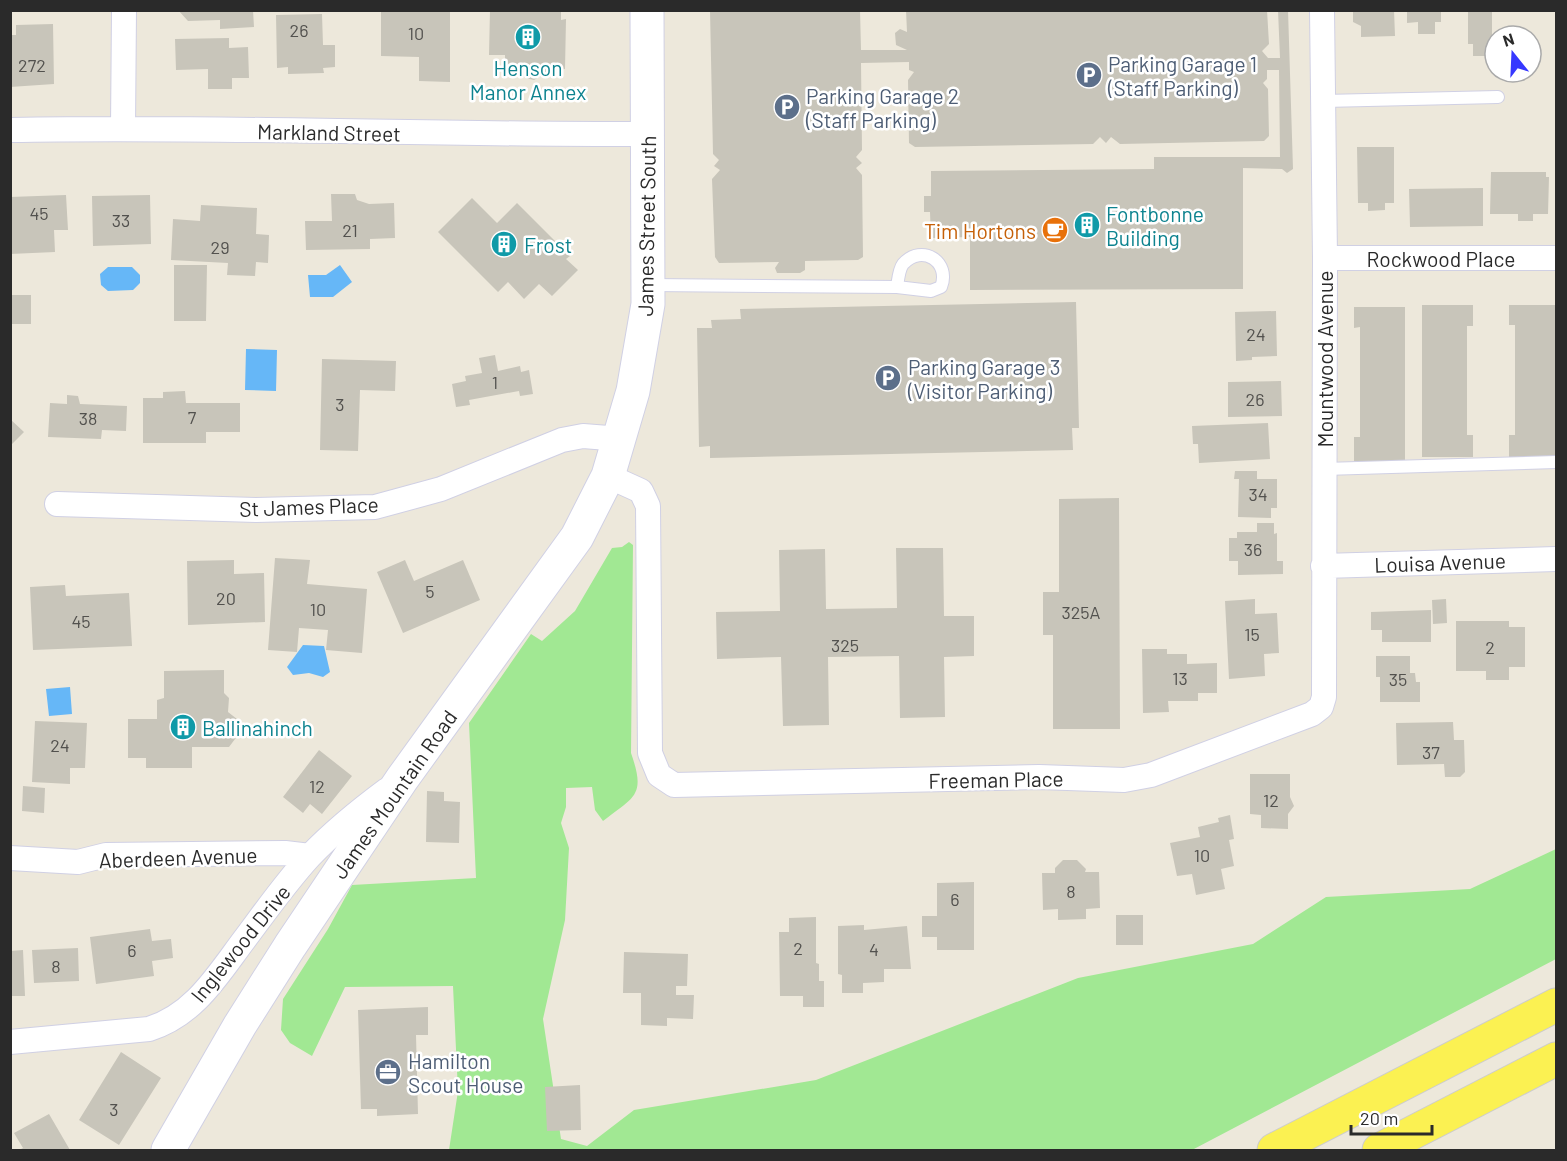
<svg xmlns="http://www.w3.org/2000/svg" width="1567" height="1161" viewBox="0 0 1567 1161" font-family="Barlow,sans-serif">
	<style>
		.green { fill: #a1e893 }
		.water { fill: #66b7f7 }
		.building { fill: #c8c5ba }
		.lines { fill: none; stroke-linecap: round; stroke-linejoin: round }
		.lane-casing { stroke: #d0d0e4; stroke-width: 14 }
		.street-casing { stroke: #d0d0e4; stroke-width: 26 }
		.secondary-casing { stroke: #d0d0e4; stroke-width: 35 }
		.primary-casing { stroke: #ccc; stroke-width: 35 }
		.lane { stroke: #fff; stroke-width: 12 }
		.street { stroke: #fff; stroke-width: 24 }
		.secondary { stroke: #fff; stroke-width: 33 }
		.primary { stroke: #fbf152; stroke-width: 33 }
		.labels { text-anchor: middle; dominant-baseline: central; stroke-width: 5; stroke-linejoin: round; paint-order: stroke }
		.number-label { font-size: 18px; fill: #52514e }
		.service-label { font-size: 21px; fill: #4e5e75; stroke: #fff; text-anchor: start }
		.culture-label { font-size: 21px; fill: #0d838f; stroke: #fff; text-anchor: start }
		.street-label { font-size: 21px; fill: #2a2a2a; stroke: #fff }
		.food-label { font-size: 21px; fill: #c56008; stroke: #fff; text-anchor: end }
	</style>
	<rect width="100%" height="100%" fill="#ede8db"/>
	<path class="green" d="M629,542L633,545L631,753C646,796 635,796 603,821L595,810L592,787L566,788V807L561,823L569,848L565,920L543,1019L561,1139L587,1146L634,1110L816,1080L1078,978L1253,944L1326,897L1470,889L1556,849V959L1192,1150H449L458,1091L453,986L345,987L312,1056L290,1043L281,1030L283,999L328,929L352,885L476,878L469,723L531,634L542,641L575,611L612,548L622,547Z"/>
	<path class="water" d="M340,265L352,282L333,297H310L308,275H326Z
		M108,267H132L140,275V283L133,290L108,291L101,285L100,274Z
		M246,349L277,350L276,391L245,390Z
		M303,645L324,646L330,672L323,677L309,673L293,675L287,667Z
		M70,687L72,714L49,716L46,689Z"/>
	<path class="building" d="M178,10H253L254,27L220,29V20L188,21Z
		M381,10H450V82L419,81V57L381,56Z
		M490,10H561V20L566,19L565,69L548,72L534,80L525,78L518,71H505V55H489Z
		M710,10H860L861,50H907L896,45L895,33L900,29L907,32L906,10H1267L1269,44L1262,51L1268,58H1280L1278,10H1288L1293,169L1287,173L1282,169L1243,168V289L970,290V237L931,238L930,212H924V196H931V171L1154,169V157H1280L1279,70H1267V79L1263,83L1268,89L1269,136L1264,141L1120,144L1111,137L1106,143L1100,137L1093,144L915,147L909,143L908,80L914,72L909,70V62L861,63L862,150L856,157L862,163L856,168L862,175L863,257L858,260L805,261V270L800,273H777L775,268L779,262L719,263L715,257L712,179L720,170L714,166L719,160L713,154Z
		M1353,10H1394L1395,36L1361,37V26L1353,22Z
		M1407,10H1441V22H1435V34H1418V22L1407,23Z
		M1468,10H1492V56H1473V44H1468Z
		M322,14L323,45H335V67L323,68L324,73L288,74V67L277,68L276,15Z
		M53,24L54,84L10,87V35H16V25Z
		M229,38V48L248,47L249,78H232V89H208V69L176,70L175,39Z
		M1357,147H1394V203H1385V210L1368,211V203H1358Z
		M1491,172H1546V177H1549L1548,214H1533V221H1518V214H1490Z
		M1483,188V226L1410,227L1409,189Z
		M331,194H355L357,200L369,204L394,203L395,238L370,239V249L306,250L305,221H332Z
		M66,195L68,230H54L55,252L10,254V197Z
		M150,195L151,244L93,246L92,196Z
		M472,198L497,223L517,203L570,256L566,259L578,270L552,296L539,284L524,299L508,282L498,292L438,232Z
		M201,205L257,208L256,234L269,235L268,263L256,262L255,276L227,275L228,263L171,260L173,219L200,221Z
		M174,265H207L206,321H174Z
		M10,295H31V324H10Z
		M1076,302L1079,428H1072L1073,450L710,458V446L699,447L697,328H712L711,320L741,319L740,309Z
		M1422,305H1473V326H1467V435H1473V457H1422Z
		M1509,305H1556V459H1509V435H1515V325H1509Z
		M1354,307H1405V461H1354V437H1360V327L1354,328Z
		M1276,311L1277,356L1252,357V360L1236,361L1235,312Z
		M495,355L498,371L520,366L521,372L529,370L533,394L520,396L519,391L469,400L470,405L456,407L452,384L466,381L465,376L482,373L479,358Z
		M322,359L396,361L395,391L360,390L358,451L320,450Z
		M1281,381L1282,416L1228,417V382Z
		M185,391L186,403H240V432H206V443H143V398H163V392Z
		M67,395L78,396L80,404L127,406L126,431L102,430L101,439L48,437L50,403L67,404Z
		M10,419L24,432L10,446Z
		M1268,423L1270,459L1199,463L1198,444H1193L1192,426Z
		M1235,471H1257V479H1277V508H1271V518L1238,517L1239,479H1234Z
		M1119,498L1120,729H1053V635H1043V592H1059V499Z
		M1257,523H1274V534L1277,533V561H1283V574L1238,575V561H1229V538H1237V532H1257Z
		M896,548H943L944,616H974V656L944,657L945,717L900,718L899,656L828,657L829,725L783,726L781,657L717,659L716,612L780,611L779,550L825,549L826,609L897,608Z
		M275,558L310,560L307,584L367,589L362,653L326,650L328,630L299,628L297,652L268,650Z
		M234,560V574L264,573L265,622L188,625L187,561Z
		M405,560L414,581L463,560L480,600L403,633L377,572Z
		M65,585L66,596L129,593L132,646L33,650L30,587Z
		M1255,599V614L1277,613L1279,653L1264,654L1265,676L1229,679L1225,601Z
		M1446,599L1447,623L1433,624L1432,600Z
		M1431,610V642H1382V630H1371V612Z
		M1456,621H1509V627H1525V667H1509V680H1486V671H1456Z
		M1142,649H1167V654H1187V664L1217,663V693H1198V701H1168L1169,712L1143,713Z
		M1376,656H1410V673H1415L1416,682H1420V702H1380V677H1376Z
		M224,670V693L229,698L228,712L237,719L238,735L229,747H192V768H146V758H128V719H157V700L164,698V671Z
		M35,721L87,723L85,768H70V784L32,782Z
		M1453,722L1454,740H1464L1465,772L1460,777H1445L1444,764L1397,765L1396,723Z
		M319,750L352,776L322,814L310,804L303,813L283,797Z
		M1250,774H1290V797L1294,806L1288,814V829L1261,828V815L1250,814Z
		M23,786L45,788L44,813L22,811Z
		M427,791L444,792V801L460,802L459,843L426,842Z
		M1230,815L1234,839L1229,840L1234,866L1221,869L1225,889L1196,895L1192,874L1177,876L1170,843L1200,837L1198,827L1219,822L1218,818Z
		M1063,860H1077L1086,869L1085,872H1099L1100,908L1086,909V919L1058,920V909L1043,910L1042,873H1055V868Z
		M974,882V950H937V937H922V916H937V883Z
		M1116,915H1143V945H1116Z
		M816,917V963L819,964V981H824V1007H803V996H780L779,932H789V918Z
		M864,925V930L907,926L911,969H884V982L863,983V993H842V975L838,974V926Z
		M150,929L152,941L171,939L173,958L152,961L154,976L96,984L90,937Z
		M78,948L79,981L34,983L32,950Z
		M23,950L25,996H10V951Z
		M624,952L688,954L687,986H676V995H694L693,1019L667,1018V1026L641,1025V993H623Z
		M428,1007V1035H416L418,1114L377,1116V1109H361L358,1010Z
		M121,1052L161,1078L119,1145L79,1120Z
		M580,1085L581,1130L547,1131L545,1087Z
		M49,1114L70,1150H19L23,1148L14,1133Z"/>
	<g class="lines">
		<defs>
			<path id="lane" d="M1324,101L1498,97
				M649,285L897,287L931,291L941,287C951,262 922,243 903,264C899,269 898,280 897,287
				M1324,469L1556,462"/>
			<path id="street" d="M123,128L124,10
				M10,130C223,126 435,135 648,134
				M1325,258H1556
				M608,476L641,491L648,506L650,753L659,775L674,785L1039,777L1124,780L1151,775L1312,714L1321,707L1324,697L1325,258L1322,10
				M57,504L256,510L375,507L441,489L562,440L583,436L621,439
				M1323,566L1556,559
				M10,858L78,862L106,855L285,853L310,856
				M10,1042L149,1029C194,1015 217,976 244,940C265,912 286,882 310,856C333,832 360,810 387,790"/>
			<path id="secondary" d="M168,1150L240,1025L290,946L402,779L577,537L608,476L633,391L648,304L647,10"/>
			<path id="primary" d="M1274,1150L1556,1005
				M1379,1150L1556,1059"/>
		</defs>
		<use href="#lane" class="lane-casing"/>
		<use href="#street" class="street-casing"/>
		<use href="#secondary" class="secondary-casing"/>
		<use href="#primary" class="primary-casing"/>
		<use href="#lane" class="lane"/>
		<use href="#street" class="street"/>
		<use href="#secondary" class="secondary"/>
		<use href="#primary" class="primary"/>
	</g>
	<defs>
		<symbol id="building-disc" viewBox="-11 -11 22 22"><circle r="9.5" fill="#0f9aa8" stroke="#fff"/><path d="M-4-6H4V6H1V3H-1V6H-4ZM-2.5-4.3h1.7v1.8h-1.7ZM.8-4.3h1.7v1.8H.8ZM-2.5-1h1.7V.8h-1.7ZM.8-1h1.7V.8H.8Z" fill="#fff"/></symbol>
		<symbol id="parking-disc" viewBox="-11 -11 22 22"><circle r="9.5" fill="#5c6f8a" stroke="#fff"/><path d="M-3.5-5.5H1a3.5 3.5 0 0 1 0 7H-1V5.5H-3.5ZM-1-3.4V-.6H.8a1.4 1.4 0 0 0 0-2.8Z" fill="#fff"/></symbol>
		<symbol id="cafe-disc" viewBox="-11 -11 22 22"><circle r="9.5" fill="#e8710a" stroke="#fff"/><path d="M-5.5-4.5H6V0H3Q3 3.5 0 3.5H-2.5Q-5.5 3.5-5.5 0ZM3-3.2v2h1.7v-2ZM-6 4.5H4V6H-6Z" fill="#fff"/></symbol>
		<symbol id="office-disc" viewBox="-11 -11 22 22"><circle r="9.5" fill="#5c6f8a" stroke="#fff"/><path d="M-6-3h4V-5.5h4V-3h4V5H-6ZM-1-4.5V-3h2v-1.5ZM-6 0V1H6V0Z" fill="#fff"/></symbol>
	</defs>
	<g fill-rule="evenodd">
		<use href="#building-disc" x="513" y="22" width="30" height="30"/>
		<use href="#parking-disc" x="1074" y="60" width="30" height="30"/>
		<use href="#parking-disc" x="772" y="92" width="30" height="30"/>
		<use href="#building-disc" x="1072" y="210" width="30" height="30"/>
		<use href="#cafe-disc" x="1040" y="215" width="30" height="30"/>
		<use href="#building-disc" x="489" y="229" width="30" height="30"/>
		<use href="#parking-disc" x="873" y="363" width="30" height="30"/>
		<use href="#building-disc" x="168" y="712" width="30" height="30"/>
		<use href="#office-disc" x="373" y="1057" width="30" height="30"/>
	</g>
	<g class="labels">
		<g class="number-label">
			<text x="299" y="30">26</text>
			<text x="416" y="33">10</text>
			<text x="32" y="65">272</text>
			<text x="39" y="213">45</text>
			<text x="121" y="220">33</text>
			<text x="350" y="230">21</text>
			<text x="220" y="247">29</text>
			<text x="1256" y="334">24</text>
			<text x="495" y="382">1</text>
			<text x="1255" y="399">26</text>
			<text x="340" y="404">3</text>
			<text x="192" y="417">7</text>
			<text x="88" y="418">38</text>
			<text x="1258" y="494">34</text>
			<text x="1253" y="549">36</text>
			<text x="430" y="591">5</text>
			<text x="226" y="598">20</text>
			<text x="318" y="609">10</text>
			<text x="1081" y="612">325A</text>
			<text x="81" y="621">45</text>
			<text x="1252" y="634">15</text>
			<text x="845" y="645">325</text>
			<text x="1490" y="647">2</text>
			<text x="1180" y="678">13</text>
			<text x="1398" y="679">35</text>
			<text x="60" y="745">24</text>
			<text x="1431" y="752">37</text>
			<text x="317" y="786">12</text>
			<text x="1271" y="800">12</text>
			<text x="1202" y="855">10</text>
			<text x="1071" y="891">8</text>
			<text x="955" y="899">6</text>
			<text x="798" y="948">2</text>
			<text x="874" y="949">4</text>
			<text x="132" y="950">6</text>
			<text x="56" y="966">8</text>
			<text x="114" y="1109">3</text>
		</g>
		<g class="service-label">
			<text x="1108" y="63">Parking Garage 1<tspan x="1108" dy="24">(Staff Parking)</tspan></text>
			<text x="806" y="95">Parking Garage 2<tspan x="806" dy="24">(Staff Parking)</tspan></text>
			<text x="908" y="366">Parking Garage 3<tspan x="908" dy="24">(Visitor Parking)</tspan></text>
			<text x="408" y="1060">Hamilton<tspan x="408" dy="24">Scout House</tspan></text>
		</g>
		<g class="culture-label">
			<text x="528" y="67" text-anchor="middle">Henson<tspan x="528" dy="24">Manor Annex</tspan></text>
			<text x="1106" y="213">Fontbonne<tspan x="1106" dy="24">Building</tspan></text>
			<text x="524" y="244">Frost</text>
			<text x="202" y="727">Ballinahinch</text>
		</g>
		<g class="street-label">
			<text transform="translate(329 132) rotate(1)">Markland Street</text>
			<text transform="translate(646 226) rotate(-89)">James Street South</text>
			<text x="1441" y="258">Rockwood Place</text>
			<text transform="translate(1324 359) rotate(-90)">Mountwood Avenue</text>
			<text transform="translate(309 506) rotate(-2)">St James Place</text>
			<text transform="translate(1440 562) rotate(-2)">Louisa Avenue</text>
			<text transform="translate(996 779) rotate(-1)">Freeman Place</text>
			<text transform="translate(394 794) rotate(-55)">James Mountain Road</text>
			<text transform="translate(178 857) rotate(-2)">Aberdeen Avenue</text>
			<text transform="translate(240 943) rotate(-51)">Inglewood Drive</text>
		</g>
		<g class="food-label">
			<text x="1036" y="230">Tim Hortons</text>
		</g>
	</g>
	<rect width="1567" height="1161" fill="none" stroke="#2a2a2a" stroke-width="24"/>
	<g transform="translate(1513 54) rotate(342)"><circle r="28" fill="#ffffff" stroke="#aaaaaa" stroke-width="1.5"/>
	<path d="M0-4.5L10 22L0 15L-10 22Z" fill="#3638ff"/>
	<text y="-9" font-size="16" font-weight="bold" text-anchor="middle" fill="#2a2a2a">N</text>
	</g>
	<path d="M1351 1125v9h81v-9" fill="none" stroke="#2a2a2a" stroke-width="3"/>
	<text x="1360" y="1125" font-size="18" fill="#2a2a2a" stroke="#ffffff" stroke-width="4.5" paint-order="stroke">20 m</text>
</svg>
